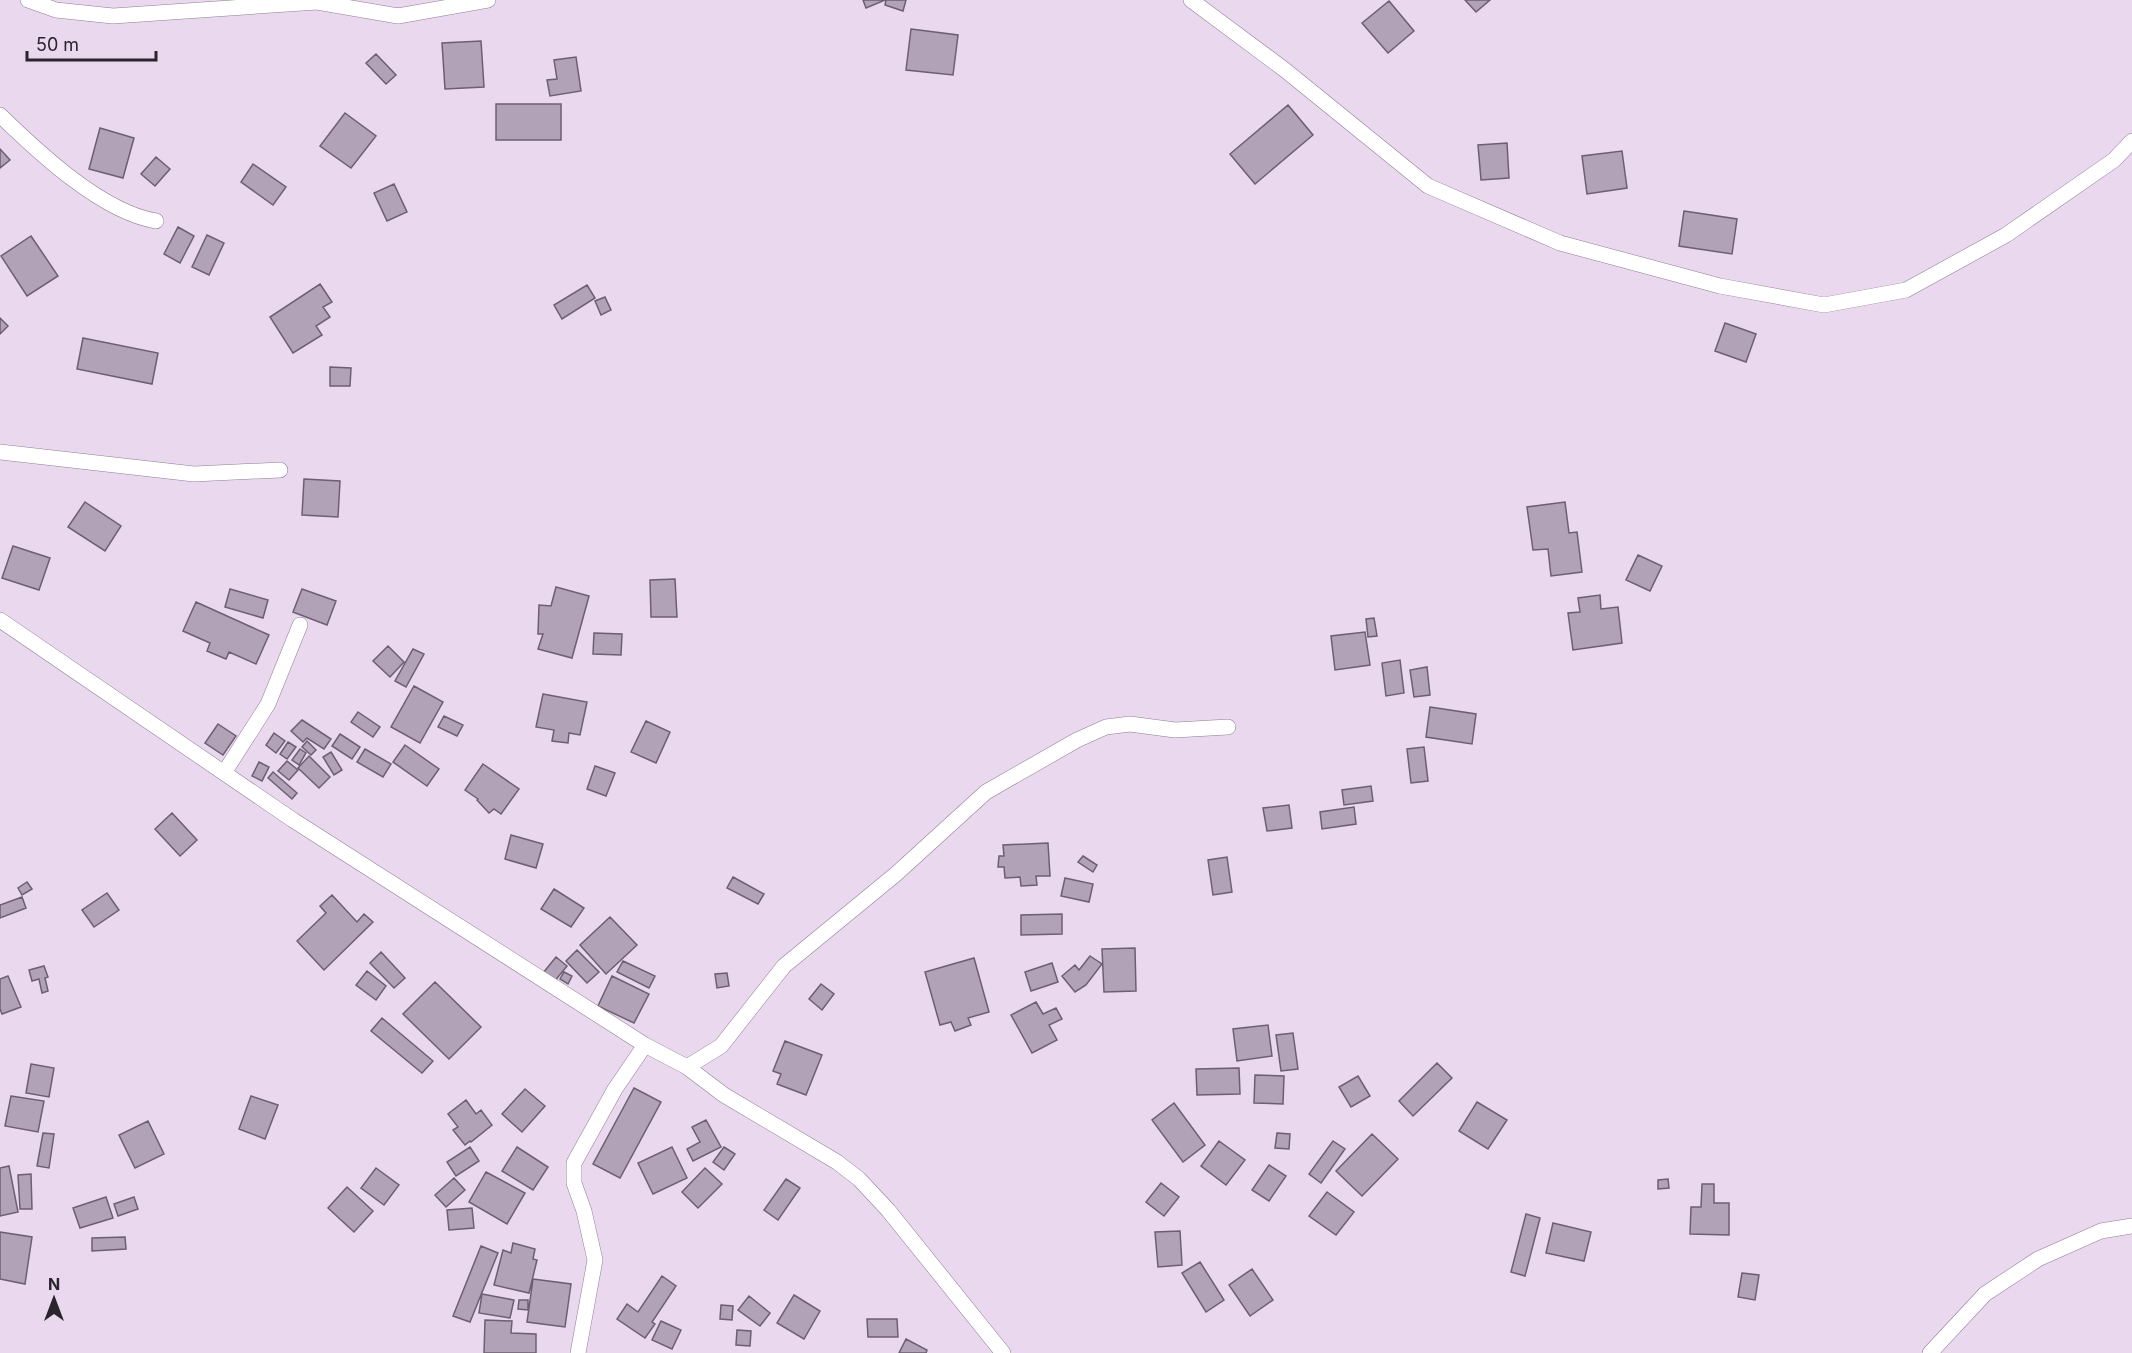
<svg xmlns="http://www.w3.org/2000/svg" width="2132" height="1353" viewBox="0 0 2132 1353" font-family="Inter,sans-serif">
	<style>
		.building { fill: #b2a2b7; stroke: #6d5f72; stroke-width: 1.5 }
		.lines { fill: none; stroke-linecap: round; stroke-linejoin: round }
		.street-casing { stroke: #8e7f93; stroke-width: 16 }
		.street { stroke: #fff; stroke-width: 15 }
	</style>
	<rect width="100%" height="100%" fill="#e9d8ee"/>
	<path class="building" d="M863,0H885L866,8Z
		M886,0H906L903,11L885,5Z
		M1465,0H1490L1476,12Z
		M1389,1L1414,31L1388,53L1362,23Z
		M911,29L958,35L953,75L906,70Z
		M481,41L484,87L445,89L442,43Z
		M376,54L396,75L386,84L366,63Z
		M576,57L581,91L550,96L547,80L557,79L554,60Z
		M496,104H561V140H496Z
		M1288,105L1313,135L1255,184L1230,154Z
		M345,113L376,136L351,168L320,146Z
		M100,128L134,138L123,178L89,169Z
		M1507,143L1509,178L1481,180L1478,145Z
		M0,149L10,160L0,168Z
		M1622,151L1627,188L1587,194L1582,156Z
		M156,157L170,169L155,186L141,174Z
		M253,164L286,187L273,205L241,182Z
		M394,184L407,212L387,221L374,193Z
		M1684,211L1737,219L1732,254L1679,246Z
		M178,227L194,236L180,263L164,254Z
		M207,235L224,243L209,275L192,267Z
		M31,236L58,276L27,296L1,256Z
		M320,284L332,302L323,307L330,317L316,326L322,335L293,353L270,317Z
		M587,285L595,298L562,319L554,305Z
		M605,297L611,310L601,315L595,301Z
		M0,318L8,326L0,334Z
		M1725,323L1756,334L1746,362L1715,351Z
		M83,338L158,353L152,384L77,369Z
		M330,367L351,368L350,386H330Z
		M304,479L340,481L338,517L302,515Z
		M85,502L121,526L105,551L68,527Z
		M1565,502L1569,533L1577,532L1582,572L1551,576L1548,549L1533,550L1527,507Z
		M13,546L50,558L39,590L2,578Z
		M1638,555L1662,566L1650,591L1626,580Z
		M675,579L677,617H651L650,580Z
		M556,587L589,596L572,658L538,649L543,634H538L539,605L551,606Z
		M230,589L268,600L263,618L225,607Z
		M302,589L336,601L327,625L293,612Z
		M1600,595L1601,609L1618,607L1622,643L1573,650L1568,613L1580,612L1578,598Z
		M196,602L269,635L256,664L229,652L226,659L207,651L210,643L183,631Z
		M1374,618L1377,636L1368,637L1366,619Z
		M1365,632L1370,665L1335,670L1331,636Z
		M594,633L622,634L621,655L593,654Z
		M388,646L404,662L390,677L373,661Z
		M413,649L424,654L406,687L395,681Z
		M1400,660L1404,693L1386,696L1382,663Z
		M1427,667L1430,695L1414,697L1410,670Z
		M414,686L443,702L420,743L391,727Z
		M543,694L587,702L580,735L569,733L568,743L552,741L554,730L536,727Z
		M1430,707L1476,714L1472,744L1426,737Z
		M358,712L380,727L373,737L351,722Z
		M444,716L463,725L457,736L438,727Z
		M302,720L331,739L324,749L307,738L303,742L291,731Z
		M646,721L670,732L656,763L631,752Z
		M218,724L236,736L223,755L205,743Z
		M274,733L285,741L276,753L266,745Z
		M340,734L360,747L352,759L332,746Z
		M307,741L316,750L311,755L302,747Z
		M288,742L296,747L287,759L280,754Z
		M405,745L439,769L427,786L393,762Z
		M1424,747L1428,781L1411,783L1407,749Z
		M300,749L306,753L299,765L292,760Z
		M365,749L391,764L383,777L357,762Z
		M331,752L342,770L334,775L323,757Z
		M309,756L330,777L319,788L298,768Z
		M287,761L298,770L289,780L278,771Z
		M259,762L269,767L262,781L252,776Z
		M483,764L519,789L501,814L494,809L489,813L477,800L478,799L465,790Z
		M595,766L615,773L606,796L587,789Z
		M273,772L297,793L292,799L268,778Z
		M1371,786L1373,801L1344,805L1342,790Z
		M1289,805L1292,828L1267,831L1263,808Z
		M1354,807L1356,824L1322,829L1320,812Z
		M172,813L197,840L180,856L155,829Z
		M511,835L543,844L536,868L505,859Z
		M1048,843L1050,876H1036L1037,885L1021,886L1020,877L1005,878L1004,867H998L999,856H1004L1003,845Z
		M1083,856L1097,865L1093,872L1078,862Z
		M1227,857L1232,892L1213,895L1208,860Z
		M733,877L764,894L758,904L727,888Z
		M1065,878L1093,884L1089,902L1061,896Z
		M27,882L32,889L22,895L18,888Z
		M554,889L584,908L571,927L541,909Z
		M107,893L119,910L94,927L82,910Z
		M332,895L357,922L364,914L373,922L324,970L297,941L326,913L320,906Z
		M22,897L26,908L0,918V905Z
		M1062,914V934L1021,935V915Z
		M610,917L637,945L606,974L580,945Z
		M1135,948L1136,991L1104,992L1102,949Z
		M577,950L599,972L587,983L566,961Z
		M381,952L405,978L394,988L370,963Z
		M1090,956L1102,964L1086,985L1075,992L1062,976L1075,965L1079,970Z
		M556,957L567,966L554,982L543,973Z
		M974,958L989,1012L968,1018L971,1025L955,1031L951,1022L940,1025L925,972Z
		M623,961L655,976L649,988L617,972Z
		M1052,963L1058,982L1031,991L1025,972Z
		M44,966L48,977L45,978L48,991L42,993L39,979L32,981L29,970Z
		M367,971L386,986L376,1000L356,985Z
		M564,972L572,976L568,984L560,979Z
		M727,973L729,986L717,988L715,974Z
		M8,976L21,1007L2,1014L0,1009V979Z
		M612,976L649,994L634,1023L598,1006Z
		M435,982L481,1027L449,1059L403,1014Z
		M821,984L834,994L822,1010L809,999Z
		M1036,1002L1043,1014L1056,1008L1062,1019L1049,1025L1057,1040L1032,1053L1011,1015Z
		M382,1018L433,1061L422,1073L371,1031Z
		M1268,1025L1272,1056L1237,1061L1233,1029Z
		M1293,1033L1298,1069L1281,1071L1276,1035Z
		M785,1041L822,1055L806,1095L777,1084L781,1074L773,1071Z
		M1437,1063L1452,1078L1413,1116L1399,1101Z
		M31,1064L54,1068L49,1097L26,1093Z
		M1239,1068L1240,1094L1197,1095L1196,1069Z
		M1255,1075L1284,1076L1283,1104L1254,1103Z
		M1358,1076L1370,1096L1351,1107L1339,1087Z
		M634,1088L661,1102L620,1178L593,1164Z
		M525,1089L545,1106L522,1132L502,1114Z
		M11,1096L44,1101L38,1132L5,1126Z
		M251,1096L278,1105L265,1139L239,1129Z
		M466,1100L476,1114L481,1110L492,1125L471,1142L470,1141L465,1145L453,1130L458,1127L448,1114Z
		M1477,1102L1507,1120L1488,1149L1459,1131Z
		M1174,1103L1205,1145L1183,1162L1152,1120Z
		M706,1120L721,1147L693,1161L687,1149L700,1142L692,1127Z
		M148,1121L164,1154L135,1168L119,1135Z
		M43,1133L54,1134L49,1168L37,1166Z
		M1277,1133L1290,1134L1289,1149L1275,1148Z
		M1372,1134L1398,1159L1362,1196L1336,1171Z
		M1219,1141L1245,1160L1226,1185L1201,1166Z
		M1333,1141L1345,1149L1321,1183L1309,1174Z
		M470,1147L479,1161L456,1176L447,1162Z
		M517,1147L548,1167L533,1190L502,1171Z
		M672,1147L687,1178L653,1194L638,1163Z
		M724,1147L735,1154L724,1170L713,1162Z
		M1269,1165L1286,1176L1269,1201L1252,1190Z
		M9,1166L18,1212L0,1216V1168Z
		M376,1168L399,1185L384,1205L361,1188Z
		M705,1168L722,1184L698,1208L682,1192Z
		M486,1172L525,1193L507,1224L469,1202Z
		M31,1174L32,1209H20L18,1175Z
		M454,1178L465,1190L446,1207L435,1195Z
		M786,1179L800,1188L778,1220L764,1210Z
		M1668,1179L1669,1188L1658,1189V1180Z
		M1161,1183L1179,1197L1164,1216L1146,1202Z
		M1702,1184H1714V1203H1729V1235L1690,1234L1691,1207H1701Z
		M347,1187L373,1211L354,1232L328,1208Z
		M1327,1192L1354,1212L1336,1235L1309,1216Z
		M106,1197L113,1218L80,1228L73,1208Z
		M134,1197L138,1209L118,1216L114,1204Z
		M472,1208L474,1228L449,1230L447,1210Z
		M1526,1214L1540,1218L1525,1276L1511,1272Z
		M1553,1223L1591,1232L1584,1261L1546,1253Z
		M1180,1231L1182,1265L1158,1267L1155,1232Z
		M0,1232L32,1237L25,1284L0,1279Z
		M125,1237L126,1249L92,1251V1238Z
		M513,1243L535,1249L533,1259L537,1260L529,1293L494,1285L503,1250L511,1253Z
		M481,1246L498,1253L470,1322L453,1316Z
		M1200,1262L1224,1300L1206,1312L1182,1273Z
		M1252,1269L1273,1300L1250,1316L1229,1285Z
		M1742,1273L1759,1275L1755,1300L1738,1297Z
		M662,1276L676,1286L652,1322L655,1324L645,1338L617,1319L627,1304L638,1312Z
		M533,1279L571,1284L565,1327L527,1322Z
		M482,1294L514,1300L510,1318L479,1313Z
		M794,1295L820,1311L804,1339L777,1323Z
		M749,1296L770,1313L760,1326L738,1310Z
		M519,1300H528V1310L518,1309Z
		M721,1305L733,1306L732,1320L720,1319Z
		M867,1319H897L898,1337H868Z
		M485,1320L512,1321L511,1333L536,1334V1353H484Z
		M661,1321L681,1330L672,1349L652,1340Z
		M737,1330L751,1331L750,1346L736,1345Z
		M906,1339L927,1350L926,1353H899Z"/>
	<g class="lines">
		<defs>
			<path id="street" d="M28,0L56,10L113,16L317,2L398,16L488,0
				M1191,0L1285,70L1428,186L1560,243L1720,286L1824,305L1906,290L2006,235L2114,160L2132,141
				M0,115C39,153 102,212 156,221
				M0,452L194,474L280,470
				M0,620L293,820L645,1045L687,1067L724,1095L837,1162L859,1179L888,1210L1003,1353
				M224,773L268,704L300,625
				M687,1067L721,1046L784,966L896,874L986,792L1077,740L1106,727L1130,724L1175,730L1228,727
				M578,1353L595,1260L584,1211L574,1183V1163L615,1089L645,1045
				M1930,1353L1985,1294L2038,1259L2101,1231L2132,1226"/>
		</defs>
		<use href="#street" class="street-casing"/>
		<use href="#street" class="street"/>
	</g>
	<g transform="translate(54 1299)" stroke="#e9d8ee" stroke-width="4.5" paint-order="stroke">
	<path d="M0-4.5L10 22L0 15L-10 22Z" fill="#2a242c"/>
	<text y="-9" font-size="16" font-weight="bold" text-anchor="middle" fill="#2a242c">N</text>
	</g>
	<path d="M27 51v9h129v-9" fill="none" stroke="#2a242c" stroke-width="3"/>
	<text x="36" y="51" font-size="18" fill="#2a242c" stroke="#e9d8ee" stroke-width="4.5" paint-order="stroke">50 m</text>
</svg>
